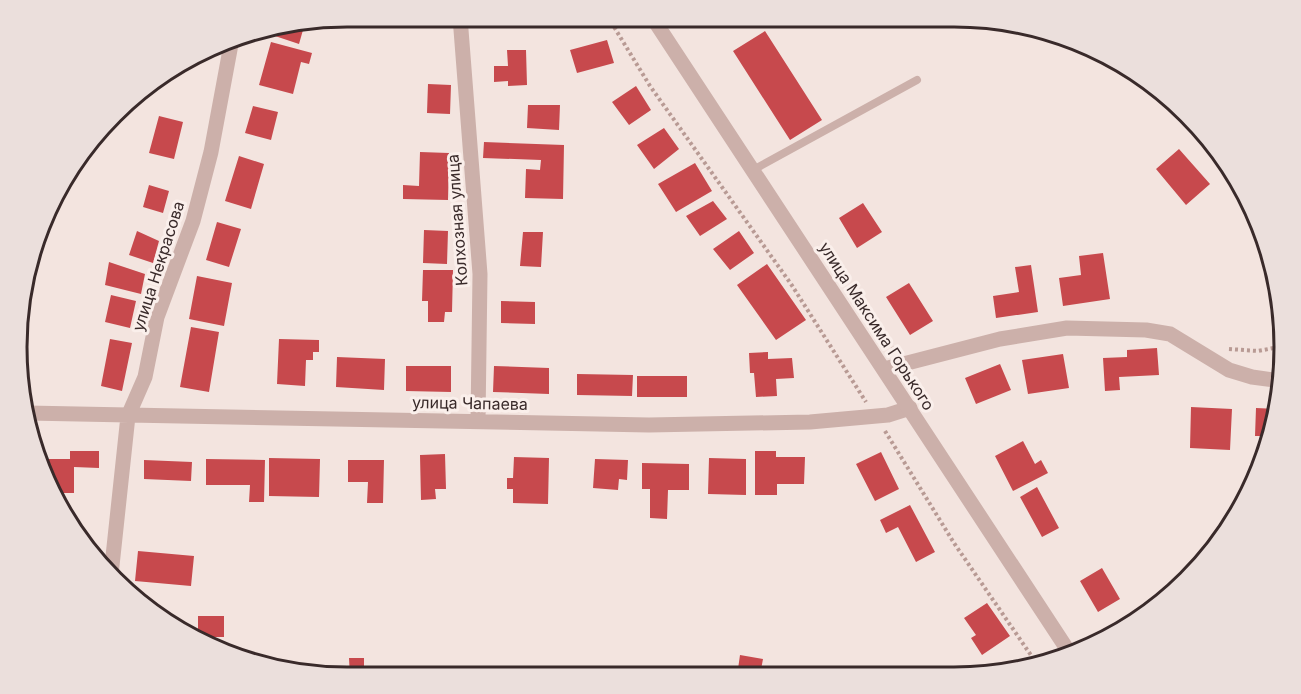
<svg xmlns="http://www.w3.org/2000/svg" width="1301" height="694" viewBox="0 0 1301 694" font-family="Inter,sans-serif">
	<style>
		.building { fill: #c7494d }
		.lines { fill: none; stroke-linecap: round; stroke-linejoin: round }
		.path { stroke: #b89a94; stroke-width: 4; stroke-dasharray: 3 3; stroke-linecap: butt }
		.service { stroke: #ccb0aa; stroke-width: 8 }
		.minor { stroke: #ccb0aa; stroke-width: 15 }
		.tertiary { stroke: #ccb0aa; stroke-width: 15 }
		.labels { text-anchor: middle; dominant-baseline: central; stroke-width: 6; stroke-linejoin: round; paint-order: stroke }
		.street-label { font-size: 16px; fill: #392a2a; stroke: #faefeb }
		.rim { fill: none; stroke: #392a2a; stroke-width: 3 }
	</style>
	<rect width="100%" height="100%" fill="#f3e4df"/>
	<path class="building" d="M347,16L354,17V26L328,24V20Z
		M305,23L299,44L275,36L277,28Z
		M765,31L822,120L790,140L733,51Z
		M607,40L614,63L577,73L570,50Z
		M271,42L312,53L309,64L301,62L293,94L259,85Z
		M507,50H526L527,85L508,86V81L494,82V66H508Z
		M428,84L451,85L450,114L427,113Z
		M636,86L651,110L629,125L612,102Z
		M528,105H560L559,130L527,128Z
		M253,106L278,112L271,140L245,133Z
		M159,116L183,122L174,159L149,153Z
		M664,128L679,149L654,169L637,145Z
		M484,142L564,145L563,199L525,198L526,169L540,170L541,160L483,158Z
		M1179,149L1210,184L1186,205L1156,169Z
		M420,152L449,153L448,200L403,199V185L419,186Z
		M239,156L264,164L251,209L225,201Z
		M695,163L712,191L676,212L658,184Z
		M149,185L169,191L163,213L143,207Z
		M713,201L727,219L700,236L686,216Z
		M863,203L882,232L857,248L839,218Z
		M217,222L241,229L229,267L206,260Z
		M424,230L448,231L447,264L423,263Z
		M137,231L159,241L153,263L129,255Z
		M739,231L754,253L730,270L713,249Z
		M523,232H543L541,267L520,266Z
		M1103,253L1110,299L1063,306L1059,278L1081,275L1079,256Z
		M109,262L145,274L141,294L105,285Z
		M767,264L806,320L776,340L737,285Z
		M1031,265L1038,312L996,318L993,296L1019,292L1015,267Z
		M423,270H453L452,312H445L444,322H428V301H422Z
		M197,276L232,283L224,326L189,319Z
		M909,283L933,321L910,335L886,297Z
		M111,295L136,301L130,328L105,322Z
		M501,301L535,302V324L501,323Z
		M191,327L219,332L209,392L180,387Z
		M110,339L132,343L122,391L101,386Z
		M279,339L319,340V352H313V360H306L305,386L277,384Z
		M1157,348L1159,375L1119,377L1120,390L1105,391L1103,358L1127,357V350Z
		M768,352V359L792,358L794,378L776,379L777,396L756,397L754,373H750L749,353Z
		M1063,354L1069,388L1028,394L1022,360Z
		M337,357L385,359L384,390L336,387Z
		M1000,364L1011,390L976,404L965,378Z
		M406,366H451V392L406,391Z
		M494,366L549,368V394L493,392Z
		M577,374L633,375L632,396L577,395Z
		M637,376H687V397H637Z
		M1191,407L1232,409L1230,450L1190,448Z
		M1256,408L1275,409L1266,436H1255Z
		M1023,441L1035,464L1041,460L1048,473L1013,491L995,456Z
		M70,451H99V468L74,467V493H54L42,474L38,459H70Z
		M755,451H776V457H805L804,484H777V495H755Z
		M881,452L899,489L875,501L856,464Z
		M445,454L446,489H435L436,499L421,500L420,455Z
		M514,457L549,458L548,504L513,503V489H507V478H513Z
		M269,458L320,459L319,497L269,496Z
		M709,458L746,459V495L708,494Z
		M206,459L265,460L264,502H249L250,485H206Z
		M595,459L628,460L627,480L619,479L618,490L593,488Z
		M144,460L192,462L191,481L144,479Z
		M348,460H384L383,503H367L368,482H348Z
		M642,463L689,464V490H668L667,519L650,518V489H642Z
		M1037,487L1059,528L1042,537L1020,497Z
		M910,505L935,552L916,562L898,527L886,533L880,520Z
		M138,551L194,556L191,586L135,581Z
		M1102,568L1120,599L1098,612L1080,581Z
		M987,603L1010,636L982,655L971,638L976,635L964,618Z
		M198,616H224V637H198Z
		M740,655L763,659L760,675L737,676Z
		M349,658H364V677H350Z
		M587,670V676H540V673Z"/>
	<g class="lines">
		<path class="path" d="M608,17L650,86L791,284L866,402
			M879,327L895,351
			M1229,349L1258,351L1279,347
			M885,431L954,543L1037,664"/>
		<path class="service" d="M753,170L917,80"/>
		<path class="minor" d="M460,17L480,274L478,420
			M884,369L1000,339L1067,328L1146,330L1170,334L1229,370L1252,377L1281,381
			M27,413L649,425L810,422L888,415L910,408
			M111,575L128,416L145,377L157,317L193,221L211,152L232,39"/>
		<path class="tertiary" d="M652,17L1071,655"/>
	</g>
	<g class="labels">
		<g class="street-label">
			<text transform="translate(457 220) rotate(-94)">Колхозная улица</text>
			<text transform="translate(158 266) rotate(-72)">улица Некрасова</text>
			<text transform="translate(877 326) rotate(57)">улица Максима Горького</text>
			<text transform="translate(470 403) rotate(1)">улица Чапаева</text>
		</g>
	</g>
	<path d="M0 0H1301V694H0ZM347 27H954A320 320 0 0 1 1274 347V347A320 320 0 0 1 954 667H347A320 320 0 0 1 27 347V347A320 320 0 0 1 347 27Z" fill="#ebdfdc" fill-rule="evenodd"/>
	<path class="rim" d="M347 27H954A320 320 0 0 1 1274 347V347A320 320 0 0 1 954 667H347A320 320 0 0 1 27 347V347A320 320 0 0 1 347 27Z"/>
</svg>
